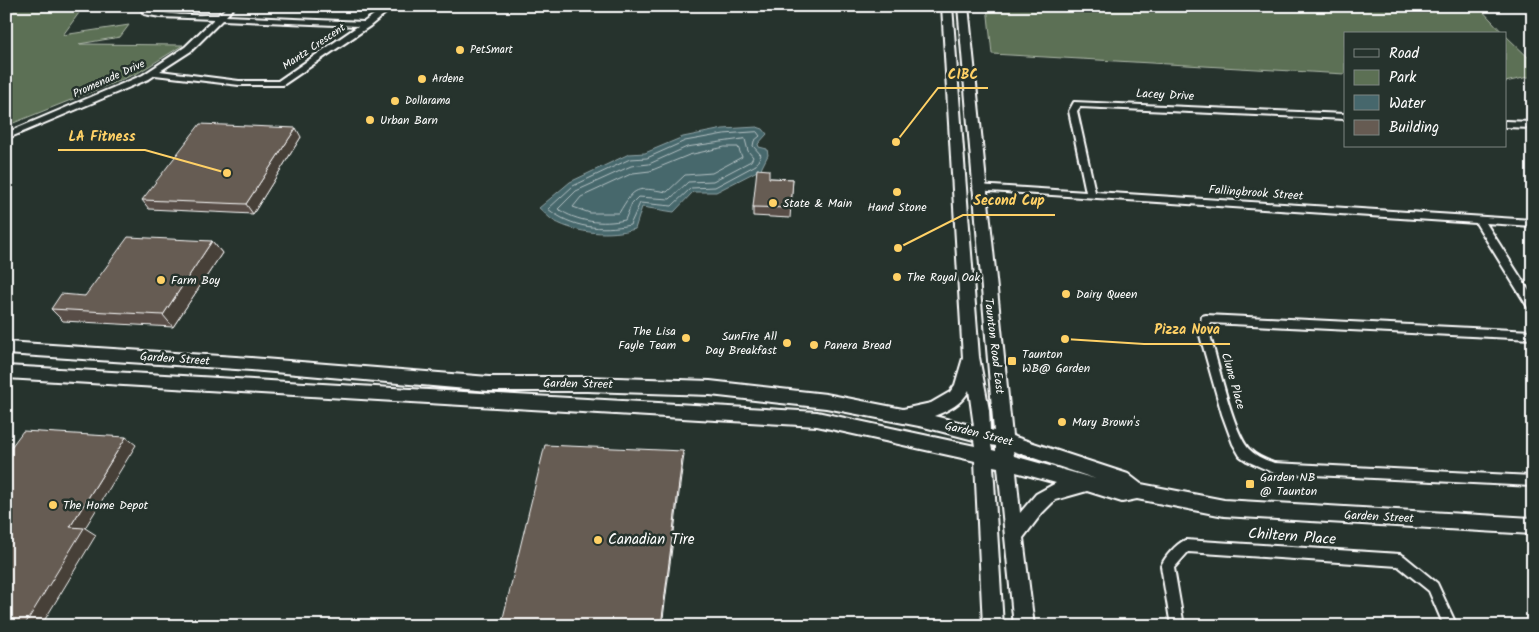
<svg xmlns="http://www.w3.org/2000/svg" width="1539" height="632" viewBox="0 0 1539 632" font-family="Kalam,sans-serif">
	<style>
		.green { fill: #5c7054; stroke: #aeb8aa }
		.water { fill: #46676c; stroke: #90a4a7 }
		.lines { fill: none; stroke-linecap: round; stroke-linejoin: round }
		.shore { stroke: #b5c2c4; stroke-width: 1 }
		.street-casing { stroke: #fff; stroke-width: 4 }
		.secondary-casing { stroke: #fff; stroke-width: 4 }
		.street { fill: #26332d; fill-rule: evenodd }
		.secondary { fill: #26332d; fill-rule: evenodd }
		.wall { fill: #584e47; stroke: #fff }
		.shaded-wall { fill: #474039; stroke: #fff }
		.building { fill: #665b52; stroke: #fff }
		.poi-dot { fill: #ffd166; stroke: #26332d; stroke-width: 2 }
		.labels { text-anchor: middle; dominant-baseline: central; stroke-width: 5; stroke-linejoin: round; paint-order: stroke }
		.far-street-label { font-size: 11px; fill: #fff; stroke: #26332d }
		.far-poi-label { font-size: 11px; fill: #fff; stroke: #26332d; text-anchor: start }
		.street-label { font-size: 12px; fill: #fff; stroke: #26332d }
		.poi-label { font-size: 12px; fill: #fff; stroke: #26332d; text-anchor: start }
		.near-street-label { font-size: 15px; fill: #fff; stroke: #26332d }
		.near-poi-label { font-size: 15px; fill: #fff; stroke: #26332d; text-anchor: start }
		.leader { fill: none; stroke: #ffd166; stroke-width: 2 }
		.callout-dot { fill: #ffd166; stroke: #26332d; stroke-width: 2 }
		.callout-label { font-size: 14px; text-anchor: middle; font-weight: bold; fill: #ffd166; stroke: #26332d; stroke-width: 5; stroke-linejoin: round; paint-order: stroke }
	</style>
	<rect width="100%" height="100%" fill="#26332d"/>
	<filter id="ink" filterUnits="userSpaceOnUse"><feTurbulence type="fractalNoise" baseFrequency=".02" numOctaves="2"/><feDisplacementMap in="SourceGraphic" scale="10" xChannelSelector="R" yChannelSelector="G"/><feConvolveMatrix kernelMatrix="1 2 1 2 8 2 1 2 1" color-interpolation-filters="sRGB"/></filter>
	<g filter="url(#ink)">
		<path class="green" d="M6,6H84L63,35L129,25L120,37L79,44L183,45L138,73L6,126Z
			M987,6H1478L1504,34H1345V74L992,54Z
			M1505,35L1533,62V76L1505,82Z"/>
		<path class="water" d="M757,127L763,129L767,134L758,144L759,147L767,149L768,155L761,169L716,192H693L674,212L642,207L635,229C610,236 578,234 554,221C549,218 544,212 539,208L570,182L629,154L645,153L683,137L723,129Z"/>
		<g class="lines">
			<path class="shore" d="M757,132L760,136L754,141L753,146L761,155L756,165L715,187L691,188L672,206L640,203L630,225C601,231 572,228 548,209L573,186L630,159L647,158L685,141L724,134Z
				M745,139L748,151L753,157L751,161L713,181L688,182L670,199L638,197L632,203L625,220C602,225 578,222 558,209L576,191L631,166L649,164L687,147Z
				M725,147H738L742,157L712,173L685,175L667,192C636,187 635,186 619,213H590L573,207L581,197L633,173L650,171L689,155Z"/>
			<defs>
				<path id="street" d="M139,6H146C155,17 203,15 218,15L228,6H235L226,16L364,22L386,6H394L370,26L283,85H239L155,75L149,79L6,139V133L143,75L185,47L214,19L160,17L144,14ZM222,20L358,26L278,81H239L160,71L191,51Z
					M1074,102L1345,114V119L1080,107L1077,111L1095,192L1533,220V226L1486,223L1533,297V310L1529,309L1476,223L974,190L973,188L977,185L1086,192L1069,111Z
					M1505,121L1533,122V128L1505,127Z
					M1206,315L1533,331V339L1210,323L1209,332C1217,358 1233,434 1250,450C1257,457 1266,460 1274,463L1533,476V486L1274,473L1247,461L1240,456L1233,444L1222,414L1199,332L1202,316Z
					M1185,540L1400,554L1404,556L1437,583L1457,626H1444L1429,591L1398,566L1188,552L1174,568L1184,626H1171L1161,566C1165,557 1176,544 1185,540Z"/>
				<path id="secondary" d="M942,6H952L979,357L989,410L990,430L994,431L958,6H968L1012,436L1128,474L1141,484L1224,500L1533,518V534L1224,516L1137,499L1122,502L1087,491L1055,500L1042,513L1023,538L1034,626H1014L998,467L993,466L1003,626H983L975,461L971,460L817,426L6,378V366L817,412L975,446L974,440L924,427L826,408L710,395L587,391H489L251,370L6,354V342L251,358L489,377H587L710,381L826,394L903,409L931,403L950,392L955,385L963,358ZM969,390L974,426L934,416C949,410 962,404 969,390ZM991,445L996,446V451L992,450ZM1013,451L1096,479L1014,456ZM1016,472L1056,483L1036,494L1020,513Z"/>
			</defs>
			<use href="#street" class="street-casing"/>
			<use href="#secondary" class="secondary-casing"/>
			<use href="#street" class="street"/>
			<use href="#secondary" class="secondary"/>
		</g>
		<path class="wall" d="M301,137L253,214L149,209L142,200Z
			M769,178L793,179L790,218L753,216V207Z
			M212,241L222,253L173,327L63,321L51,309L85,296Z"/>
		<path class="shaded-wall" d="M296,128L301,137L253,214L246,204Z
			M212,241L222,253L173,327L163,315Z
			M126,437L136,445L85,528L96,535L41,626H24L70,527Z
			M683,451L684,454L662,626H661Z"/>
		<path class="building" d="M200,124L296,128L246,204L142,200Z
			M757,169L769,170V178L793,179L791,208L753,207Z
			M128,237L212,241L163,315L51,309L61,294L85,296Z
			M23,431L126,437L70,527L84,528L24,626H6V454Z
			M545,445L683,451L661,626H501Z"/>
	</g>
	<g class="poi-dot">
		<circle cx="460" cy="50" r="5"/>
		<circle cx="422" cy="79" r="5"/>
		<circle cx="395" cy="101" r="5"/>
		<circle cx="370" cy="120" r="5"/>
		<circle cx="897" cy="192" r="5"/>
		<circle cx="773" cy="203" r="5"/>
		<circle cx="897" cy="277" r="5"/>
		<circle cx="161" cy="280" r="5"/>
		<circle cx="1066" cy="294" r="5"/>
		<circle cx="686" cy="338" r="5"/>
		<circle cx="787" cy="343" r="5"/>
		<circle cx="814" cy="345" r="5"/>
		<rect x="1007" y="356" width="10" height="10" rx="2.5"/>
		<circle cx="1062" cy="422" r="5"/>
		<rect x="1245" y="479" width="10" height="10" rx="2.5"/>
		<circle cx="53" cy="505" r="5"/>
		<circle cx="598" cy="540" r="5"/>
	</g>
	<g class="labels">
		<g class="far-street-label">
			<text transform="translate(314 47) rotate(-34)">Mantz Crescent</text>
			<text transform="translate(109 79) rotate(-24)">Promenade Drive</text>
		</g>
		<g class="far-poi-label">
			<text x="470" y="50">PetSmart</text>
			<text x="432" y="79">Ardene</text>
			<text x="405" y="101">Dollarama</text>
		</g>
		<g class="street-label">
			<text transform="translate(1165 95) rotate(3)">Lacey Drive</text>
			<text transform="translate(1256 193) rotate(4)">Fallingbrook Street</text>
			<text transform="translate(994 346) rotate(83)">Taunton Road East</text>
			<text transform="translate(175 359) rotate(4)">Garden Street</text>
			<text transform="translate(1233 381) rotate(74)">Clune Place</text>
			<text transform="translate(578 384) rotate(1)">Garden Street</text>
			<text transform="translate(979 434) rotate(14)">Garden Street</text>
			<text transform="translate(1379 517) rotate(3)">Garden Street</text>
		</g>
		<g class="poi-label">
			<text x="380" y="120">Urban Barn</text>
			<text x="783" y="203">State &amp; Main</text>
			<text x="897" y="207" text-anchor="middle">Hand Stone</text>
			<text x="907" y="277">The Royal Oak</text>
			<text x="171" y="280">Farm Boy</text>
			<text x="1076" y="294">Dairy Queen</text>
			<text x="676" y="331" text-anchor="end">The Lisa<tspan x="676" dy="14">Fayle Team</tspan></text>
			<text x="777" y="336" text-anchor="end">SunFire All<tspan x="777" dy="14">Day Breakfast</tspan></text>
			<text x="824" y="345">Panera Bread</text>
			<text x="1022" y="354">Taunton<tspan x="1022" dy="14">WB@ Garden</tspan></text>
			<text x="1072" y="422">Mary Brown's</text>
			<text x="1260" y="477">Garden NB<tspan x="1260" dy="14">@ Taunton</tspan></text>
			<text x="63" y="505">The Home Depot</text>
		</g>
		<g class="near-street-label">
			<text transform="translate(1292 537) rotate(4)">Chiltern Place</text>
		</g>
		<g class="near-poi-label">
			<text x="608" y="540">Canadian Tire</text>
		</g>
	</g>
	<path class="leader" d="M896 142L938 88H988M227 173L145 150H58M898 248L963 215H1055M1065 339L1144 344H1230"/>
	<g class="callout-dot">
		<circle cx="896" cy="142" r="5"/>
		<circle cx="227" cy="173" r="5"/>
		<circle cx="898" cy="248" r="5"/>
		<circle cx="1065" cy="339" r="5"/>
	</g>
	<g class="callout-label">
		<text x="963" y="79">CIBC</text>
		<text x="102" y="141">LA Fitness</text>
		<text x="1009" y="205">Second Cup</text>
		<text x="1187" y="334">Pizza Nova</text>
	</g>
	<rect width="1539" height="632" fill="none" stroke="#26332d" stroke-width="25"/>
	<rect x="12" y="12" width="1514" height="607" fill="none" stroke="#fff" stroke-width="2" filter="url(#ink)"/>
	<rect x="1344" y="32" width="162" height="115" fill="#26332d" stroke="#7d8581"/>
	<rect x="1354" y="49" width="25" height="8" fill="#26332d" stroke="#7d8581"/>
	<text x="1389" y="58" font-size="15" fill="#ffffff">Road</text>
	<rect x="1354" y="70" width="25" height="15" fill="#5c7054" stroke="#7d8581"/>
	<text x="1389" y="82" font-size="15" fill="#ffffff">Park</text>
	<rect x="1354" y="95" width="25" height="15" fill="#46676c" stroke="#7d8581"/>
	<text x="1389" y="108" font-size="15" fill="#ffffff">Water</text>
	<rect x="1354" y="120" width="25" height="15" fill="#665b52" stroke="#7d8581"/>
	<text x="1389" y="132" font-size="15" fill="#ffffff">Building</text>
</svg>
